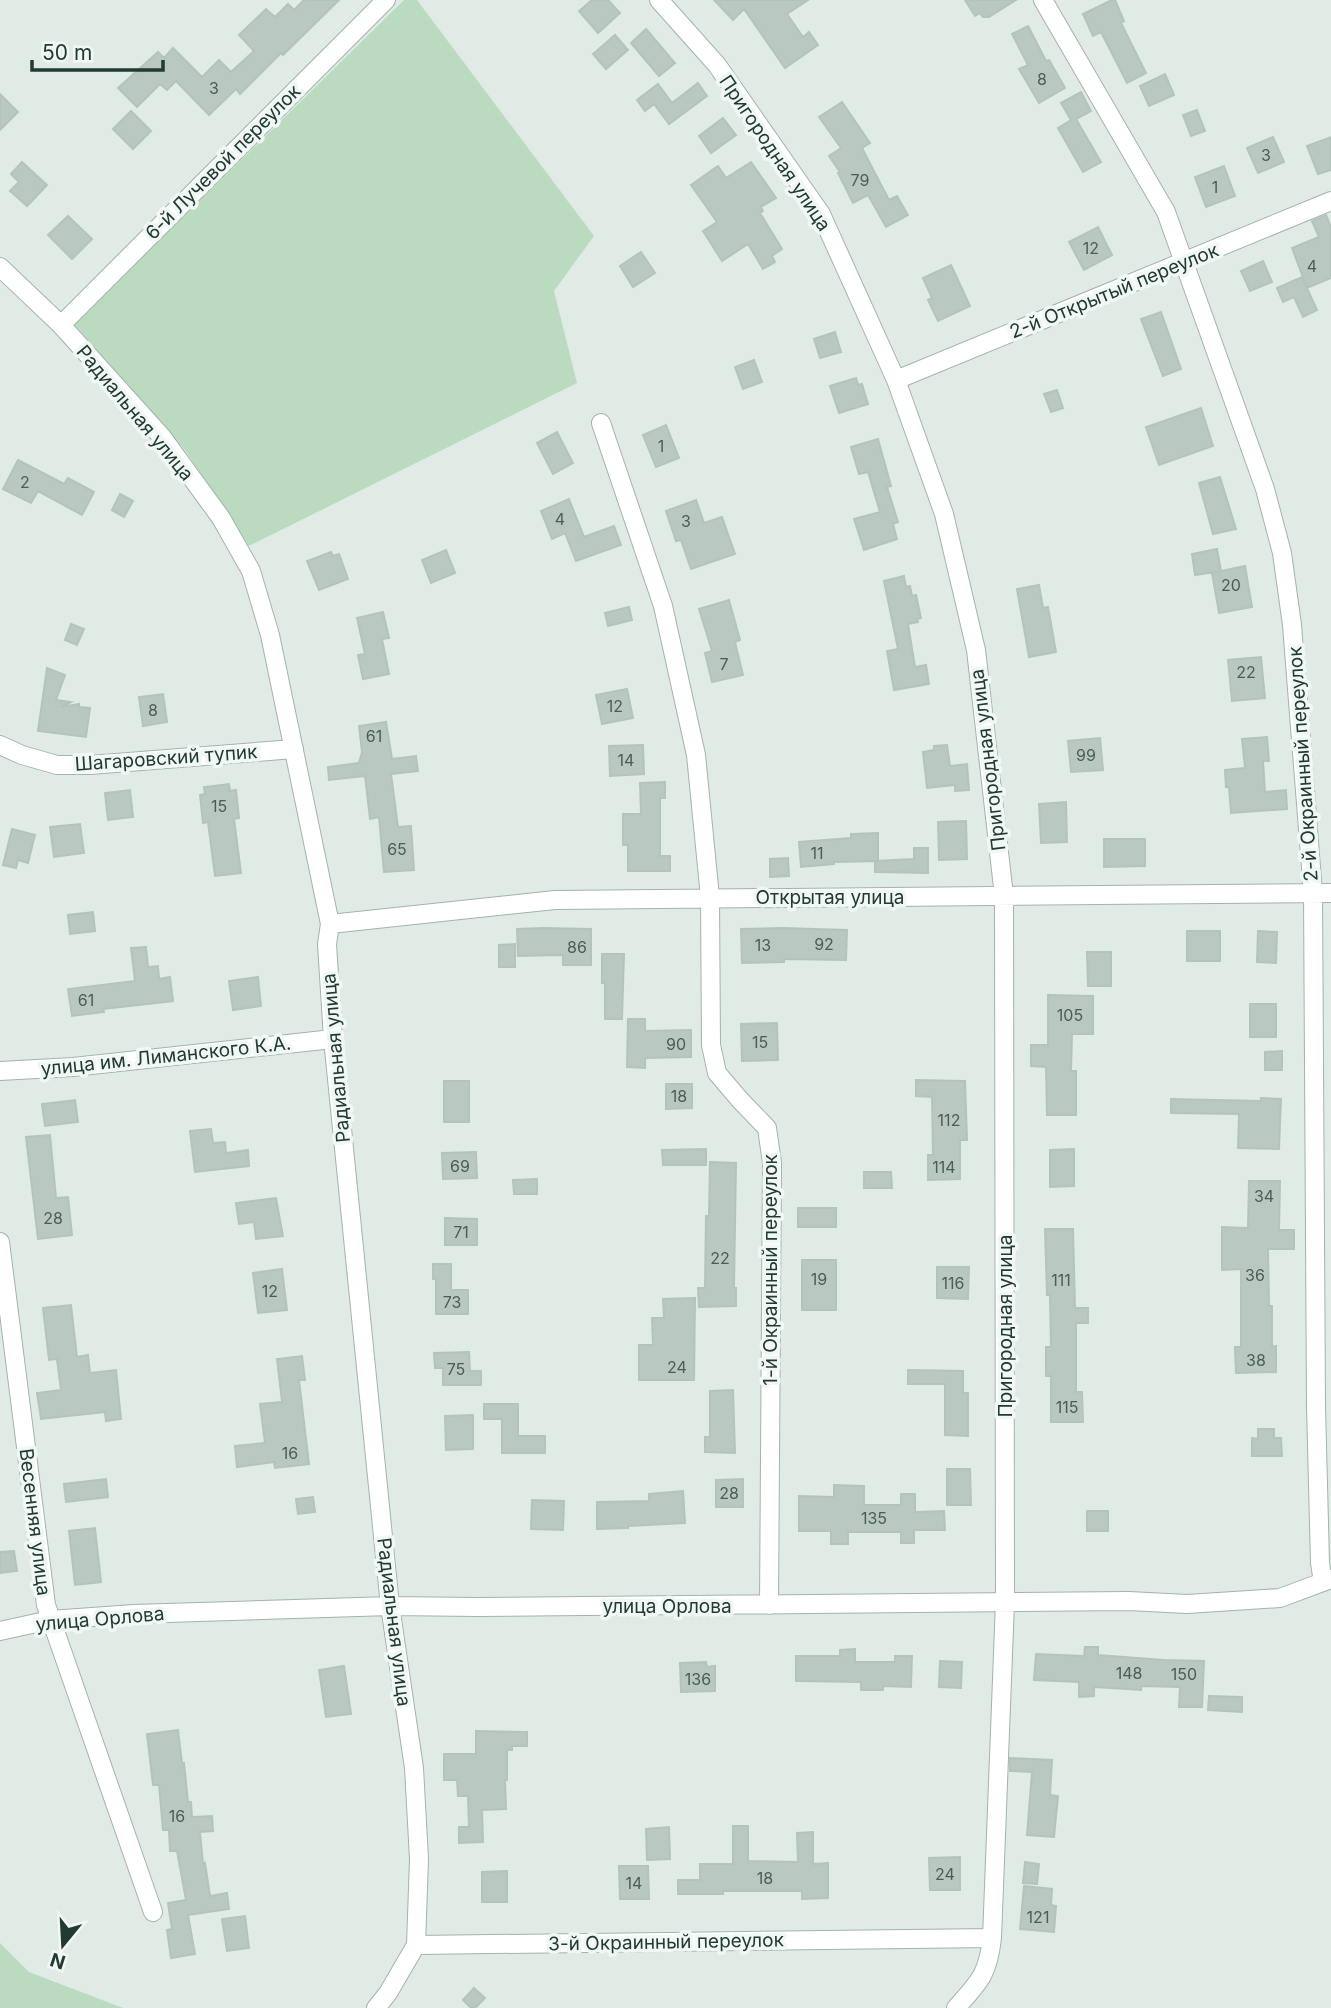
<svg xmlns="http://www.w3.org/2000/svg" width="1331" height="2008" viewBox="0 0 1331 2008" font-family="Inter,sans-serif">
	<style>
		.green { fill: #badbc0 }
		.building { fill: #b9c8c1; stroke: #b3c4bc; stroke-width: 2 }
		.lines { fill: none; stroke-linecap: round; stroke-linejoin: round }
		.minor-casing { stroke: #a4b3ac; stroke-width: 20 }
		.minor { stroke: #fff; stroke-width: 18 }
		.labels { text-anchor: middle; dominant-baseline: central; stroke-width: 7; stroke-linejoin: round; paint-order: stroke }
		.number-label { font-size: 16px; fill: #485e56 }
		.street-label { font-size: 19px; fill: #223b32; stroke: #f1f7f4 }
	</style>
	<rect width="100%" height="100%" fill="#e1ebe5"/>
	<path class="green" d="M404,0H417L594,236L554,291L577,383L249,546L185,450L74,324Z
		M0,1943L29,1972L123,2008H0Z"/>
	<path class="building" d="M304,0H339L283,55L281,53L240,94L236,89L209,115L176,81L167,90L160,84L137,107L118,88L158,52L164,58L173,48L202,77L219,60L231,72L254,51L239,35L266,9L275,17L288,4L294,10Z
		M592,0H608L620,13L598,33L579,11Z
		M714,0H808L787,14L803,37L809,32L818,45L785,68L744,9L733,20Z
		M965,0H1016L989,17H983L980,13L975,16Z
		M1112,0H1115L1124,21L1121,23L1146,73L1127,83L1101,32L1093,36L1083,14Z
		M1028,26L1046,61L1049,60L1065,88L1039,103L1019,69L1028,65L1012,34Z
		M646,29L675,63L659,76L631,43Z
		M615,35L628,50L606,69L593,54Z
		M1165,74L1174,95L1149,106L1140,86Z
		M698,83L707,96L669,124L654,104L645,111L637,100L658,84L672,103Z
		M1081,92L1091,111L1076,119L1101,162L1083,172L1058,128L1071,120L1061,103Z
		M0,94L18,112L0,130Z
		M842,102L870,143L862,148L889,200L897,196L908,215L886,227L868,195L853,203L838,173L840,172L829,156L841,148L819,117Z
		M1197,110L1205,131L1191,136L1183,115Z
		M131,111L151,131L133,149L113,129Z
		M723,118L736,135L711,153L699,136Z
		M1273,137L1284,162L1258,173L1247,148Z
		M1331,137V170L1318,174L1307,146Z
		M22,162L47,185L27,206L10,191L19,182L11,174Z
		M751,162L776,198L761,207L763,211L760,213L782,249L772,256L775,262L763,269L748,244L722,261L703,231L717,222L691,185L718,166L726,178Z
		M1224,166L1235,196L1206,207L1195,177Z
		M1326,215L1331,227V278L1307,288L1292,248L1319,237L1312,221Z
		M68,216L92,239L72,259L48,235Z
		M1098,227L1112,255L1084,270L1069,242Z
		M641,252L655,273L633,287L620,266Z
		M1263,261L1272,282L1250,291L1241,271Z
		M951,265L970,306L938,321L928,300L932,298L923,278Z
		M1302,277L1317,310L1303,317L1294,297L1283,302L1277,288Z
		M1161,312L1181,369L1163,376L1141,319Z
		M835,332L841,352L820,358L814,339Z
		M754,360L762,382L743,389L735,367Z
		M856,378L858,385L862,384L868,404L839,413L830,386Z
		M1057,390L1063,408L1051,412L1044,394Z
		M1201,408L1213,446L1159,465L1146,427Z
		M666,425L679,458L656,467L643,435Z
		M557,432L573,463L553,474L537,443Z
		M878,439L891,486L887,487L898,522L893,524L897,539L864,550L854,519L880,512L868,472L859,474L851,447Z
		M18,460L64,484L68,478L94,492L82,515L38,491L31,503L3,489Z
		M1220,477L1236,529L1213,534L1199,483Z
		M120,494L133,501L124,517L112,510Z
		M569,499L584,537L614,526L621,545L576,561L565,533L552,539L541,511Z
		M696,500L704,523L722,517L735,554L691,569L681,540L676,541L666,511Z
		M1217,549L1221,571L1195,575L1192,554Z
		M446,550L455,573L431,583L422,560Z
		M331,552L333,556L339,554L348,579L319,590L307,561Z
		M1245,566L1252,607L1219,613L1212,573Z
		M904,576L906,587L910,586L912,596L916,595L921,618L917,619L918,622L908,624L915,667L926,665L929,684L894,690L887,651L898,649L884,581Z
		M1039,585L1043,608L1048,607L1056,652L1029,657L1017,589Z
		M729,600L740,640L735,642L743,675L712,682L705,653L712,651L699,609Z
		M629,607L632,620L608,626L605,613Z
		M383,612L389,638L382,639L389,674L363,679L358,655L365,654L357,618Z
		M71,624L84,629L77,645L65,640Z
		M1261,657L1265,698L1232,701L1228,660Z
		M47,668L65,675L56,700L71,702L61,707L79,704V707L90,708L86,737L38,731Z
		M627,689L633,718L602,724L596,695Z
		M163,694L167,722L143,726L139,697Z
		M386,722L392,759L416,756L418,771L391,774L398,827L411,826L414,870L384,872L379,817L370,819L365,776L329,780L328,767L359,763L362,752L359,726Z
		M1267,737L1269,761H1263L1265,792L1286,790L1287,809L1231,813L1229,787H1226L1225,770L1245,768L1242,739Z
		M1100,738L1103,770L1071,772L1068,741Z
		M643,745L644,774L610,776L609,746Z
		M947,745L950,766L967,764L969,790L955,791V785L927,788L923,752L934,750V746Z
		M665,782V798H660V856H670V871H628V845H623V814H641L640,783Z
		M229,784L230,791L236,790L239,818L234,819L241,873L215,876L208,822L203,823L200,795L205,794L204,787Z
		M130,790L133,817L108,820L105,793Z
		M1066,802L1067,842L1041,843L1039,804Z
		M966,821L967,859L939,860L938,822Z
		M80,824L84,853L54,857L50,827Z
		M12,829L35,835L28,863L18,860L16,868L3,865Z
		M878,833V861L834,862V864L801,867L799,842L851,838V834Z
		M1104,839H1145V866L1104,867Z
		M914,848H928V873L875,872V861L914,859Z
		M788,858L789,876L770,877V859Z
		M93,912L95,931L70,934L68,915Z
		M543,928L591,929V965H563V955L518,956L517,929Z
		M783,928L847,930L846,960L784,959V962L742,963L741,929Z
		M1187,931H1220V961H1187Z
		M1258,931L1277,932L1276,963L1257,962Z
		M515,944V967H499V945Z
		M146,947L148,967L158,966L159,979L170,977L173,1001L103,1009L104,1012L72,1016L68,989L135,981L131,948Z
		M1087,952H1111V986H1088Z
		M602,954H624L622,1019H605V983H602Z
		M258,977L261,1006L233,1010L229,981Z
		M1048,995L1093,996V1034H1072L1071,1071H1076V1115H1047L1046,1067L1031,1066V1045H1048Z
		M1250,1004H1276V1037H1250Z
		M628,1019H645V1031L691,1030V1057L645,1058V1068L627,1067Z
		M777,1023L778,1060L742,1061L741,1024Z
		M1282,1051V1070H1265V1052Z
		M916,1080L965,1081L967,1140H960V1179L928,1180V1155H933L932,1097L916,1096Z
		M444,1081H469V1122H444Z
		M666,1084H692V1108L666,1109Z
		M1261,1098L1281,1099L1279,1149L1238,1148L1239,1114L1171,1113V1099L1261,1101Z
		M75,1100L78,1122L45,1126L42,1104Z
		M211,1129L213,1143L225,1142L226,1153L248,1150L249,1166L195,1172L190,1131Z
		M50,1135L56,1198L68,1197L72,1235L38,1239L26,1137Z
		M706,1149V1165H663L662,1150Z
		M1074,1149V1186L1050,1187V1150Z
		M476,1152L477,1178L443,1179L442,1153Z
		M710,1162L736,1163L734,1288H736V1306L699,1307L698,1288H705L706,1216H709Z
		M864,1172H891L892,1188H864Z
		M537,1179V1194H514L513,1180Z
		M1249,1181H1280L1279,1230H1294V1249H1268L1269,1306H1272V1347L1276,1346V1372L1236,1373L1235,1347H1241V1269L1222,1270V1227L1248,1228Z
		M276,1198L283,1236L256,1239L254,1222L239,1224L236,1203Z
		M798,1208H836V1227H798Z
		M445,1218L477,1219V1245H445Z
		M1045,1229H1073L1075,1308H1088V1323H1076V1392H1082L1083,1422H1051V1376H1046V1347H1051L1050,1295H1047Z
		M802,1260H836V1310H802Z
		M433,1264H451V1290H468V1314H436V1279H433Z
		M937,1267H969L968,1299L937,1298Z
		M282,1269L287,1310L258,1313L253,1273Z
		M695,1298L694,1380H639V1345H653L652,1318H664L663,1299Z
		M71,1305L77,1357L88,1355L90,1373L116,1370L121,1419L106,1421L105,1412L41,1419L37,1393L61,1390L57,1359L49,1360L43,1308Z
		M469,1352L470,1371H481V1385H443V1368H435L434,1353Z
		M302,1356L305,1380H299L309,1464L275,1468L274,1462L237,1467L235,1446L265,1443L260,1404L282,1402L277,1359Z
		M908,1370L963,1371V1393H968V1436L945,1435V1384H908Z
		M733,1390L735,1453L705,1452V1437H710V1391Z
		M484,1404H518V1436H545V1453H502V1419H484Z
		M473,1415V1449L446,1450L445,1416Z
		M1258,1429H1274V1438H1281L1282,1456H1252V1438L1258,1439Z
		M947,1469H970L971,1505H947Z
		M106,1479L108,1497L66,1502L64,1484Z
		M743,1479V1507H716V1480Z
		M834,1485L864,1486V1505H901V1494H915V1512L944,1511L945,1530H914V1543H901V1532H848V1544H831V1531H799V1496L834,1497Z
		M683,1491L685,1523L628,1526V1528L597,1529V1502L649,1501V1494Z
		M313,1497L315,1512L298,1514L296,1499Z
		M532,1500L564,1501L563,1530L531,1529Z
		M1087,1511H1108V1531H1087Z
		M95,1528L101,1582L75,1585L69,1531Z
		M14,1551L17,1571L0,1573V1552Z
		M1085,1647H1098V1655L1164,1660L1204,1661L1202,1707H1179L1180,1687L1141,1686V1690L1094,1687V1696L1079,1697V1682L1034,1680L1036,1654L1084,1656Z
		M855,1649V1662H895V1656H912L911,1687L883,1686V1690H861V1682L796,1681V1656H840V1650Z
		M940,1661L962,1662L961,1688L939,1687Z
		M706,1662L707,1667L715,1666V1691L681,1692L680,1663Z
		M344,1666L351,1714L326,1717L319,1670Z
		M1209,1696L1242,1697V1712L1208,1710Z
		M178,1730L182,1763H184L188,1802H191L192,1817L212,1816L213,1831L200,1832L203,1864L205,1863L210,1896L227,1893L229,1909L188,1915L195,1954L171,1958L167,1930L172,1929L168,1903L186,1900L177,1851H170L169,1830H163L159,1785H153L147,1734Z
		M476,1731L527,1732V1746H512V1750H507V1780H505L506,1809L482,1810L483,1842L459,1843V1827H469L468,1796H458L457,1780H444V1754H476Z
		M1010,1758L1052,1760L1050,1795L1058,1796L1054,1837L1027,1835L1032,1772L1010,1771Z
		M733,1826H748V1861L798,1862L797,1833L813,1832V1864L828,1863V1898L802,1899V1891H723V1894H678V1880H700V1864H733Z
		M669,1827L670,1859L647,1860L646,1829Z
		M960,1857V1890H930L929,1858Z
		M1025,1862L1039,1864L1037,1884L1023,1883Z
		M619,1866H648L649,1899H620Z
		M507,1871V1902H482V1872Z
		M1024,1886L1052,1889L1051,1905L1056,1906L1054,1932L1020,1929Z
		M245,1916L249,1948L227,1951L222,1919Z
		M474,1988L485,1998L475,2008H471L463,2000Z"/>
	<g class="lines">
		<defs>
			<path id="minor" d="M659,0L717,65L821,214L896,380L944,514L976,650L1004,896L1005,1602L992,1938C988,1974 980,1981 956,2008
				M1043,0L1166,212L1265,489L1282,553L1292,625L1313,893L1316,1406L1320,1563L1323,1582
				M0,267L61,325L162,437L221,518L251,571L270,635L330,924L327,944L333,1039L390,1606L414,1768L419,1859L416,1945L388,1993L376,2008
				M61,325L386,0
				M896,380L1331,201
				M601,423L663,606L696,755L710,897L711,1045L717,1073L740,1100L767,1128L772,1163L769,1605
				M0,745L22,755L57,765H90L294,749
				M330,924L555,900L1331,893
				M0,1071L73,1067L333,1039
				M0,1242L46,1605L153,1912
				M0,1631L50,1620L134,1614L390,1606L477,1607L1129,1601L1187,1604L1280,1598L1331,1579
				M416,1945L992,1938"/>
		</defs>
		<use href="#minor" class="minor-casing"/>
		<use href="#minor" class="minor"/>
	</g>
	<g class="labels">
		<g class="number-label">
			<text x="1042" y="79">8</text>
			<text x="214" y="88">3</text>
			<text x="1266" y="155">3</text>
			<text x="860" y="180">79</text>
			<text x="1215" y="187">1</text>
			<text x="1091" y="248">12</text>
			<text x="1312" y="266">4</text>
			<text x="661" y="446">1</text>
			<text x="25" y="482">2</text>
			<text x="560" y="519">4</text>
			<text x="686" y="521">3</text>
			<text x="1231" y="585">20</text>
			<text x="724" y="664">7</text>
			<text x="1246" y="672">22</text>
			<text x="615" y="706">12</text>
			<text x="153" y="710">8</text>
			<text x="374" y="736">61</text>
			<text x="1086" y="755">99</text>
			<text x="626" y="760">14</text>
			<text x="219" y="806">15</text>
			<text x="397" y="849">65</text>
			<text x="817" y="853">11</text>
			<text x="824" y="944">92</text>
			<text x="763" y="945">13</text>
			<text x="577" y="947">86</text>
			<text x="86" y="1000">61</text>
			<text x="1070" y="1015">105</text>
			<text x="760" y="1042">15</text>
			<text x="676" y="1044">90</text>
			<text x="679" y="1096">18</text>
			<text x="949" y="1120">112</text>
			<text x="460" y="1166">69</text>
			<text x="944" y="1167">114</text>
			<text x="1264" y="1196">34</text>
			<text x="53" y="1218">28</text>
			<text x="461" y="1232">71</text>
			<text x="720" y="1258">22</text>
			<text x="1255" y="1275">36</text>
			<text x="819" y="1279">19</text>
			<text x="1061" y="1280">111</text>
			<text x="953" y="1283">116</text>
			<text x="270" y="1291">12</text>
			<text x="452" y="1302">73</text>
			<text x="1256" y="1360">38</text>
			<text x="677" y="1367">24</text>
			<text x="456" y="1369">75</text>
			<text x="1067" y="1407">115</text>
			<text x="290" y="1453">16</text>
			<text x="729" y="1493">28</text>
			<text x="874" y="1518">135</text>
			<text x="1129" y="1673">148</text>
			<text x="1184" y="1674">150</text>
			<text x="698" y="1679">136</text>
			<text x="177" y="1816">16</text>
			<text x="945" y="1874">24</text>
			<text x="765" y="1878">18</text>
			<text x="634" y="1883">14</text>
			<text x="1038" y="1917">121</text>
		</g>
		<g class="street-label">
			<text transform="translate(775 153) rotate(56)">Пригородная улица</text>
			<text transform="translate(223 162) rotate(-45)">6-й Лучевой переулок</text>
			<text transform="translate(1114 291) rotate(-22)">2-й Открытый переулок</text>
			<text transform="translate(135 413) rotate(50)">Радиальная улица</text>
			<text transform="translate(166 758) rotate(-4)">Шагаровский тупик</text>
			<text transform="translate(988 760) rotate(-97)">Пригородная улица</text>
			<text transform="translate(1303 764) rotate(-94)">2-й Окраинный переулок</text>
			<text x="830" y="897">Открытая улица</text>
			<text transform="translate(166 1056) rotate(-6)">улица им. Лиманского К.А.</text>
			<text transform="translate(336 1058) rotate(-95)">Радиальная улица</text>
			<text transform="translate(770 1270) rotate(-90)">1-й Окраинный переулок</text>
			<text transform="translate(1005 1326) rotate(-90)">Пригородная улица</text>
			<text transform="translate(35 1522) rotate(83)">Весенняя улица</text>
			<text x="667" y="1606">улица Орлова</text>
			<text transform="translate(100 1619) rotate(-5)">улица Орлова</text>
			<text transform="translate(394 1622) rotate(83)">Радиальная улица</text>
			<text transform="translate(666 1942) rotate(-1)">3-й Окраинный переулок</text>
		</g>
	</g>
	<g transform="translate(63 1945) rotate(198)" stroke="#f1f7f4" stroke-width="5" paint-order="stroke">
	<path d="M0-5L12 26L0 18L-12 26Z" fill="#223b32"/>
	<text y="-10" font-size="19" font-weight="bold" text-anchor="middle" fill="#223b32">N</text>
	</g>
	<path d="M32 60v10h131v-10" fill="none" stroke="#223b32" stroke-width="3.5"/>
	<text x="42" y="60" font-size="21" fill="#223b32" stroke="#f1f7f4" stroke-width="5" paint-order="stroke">50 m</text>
</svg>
